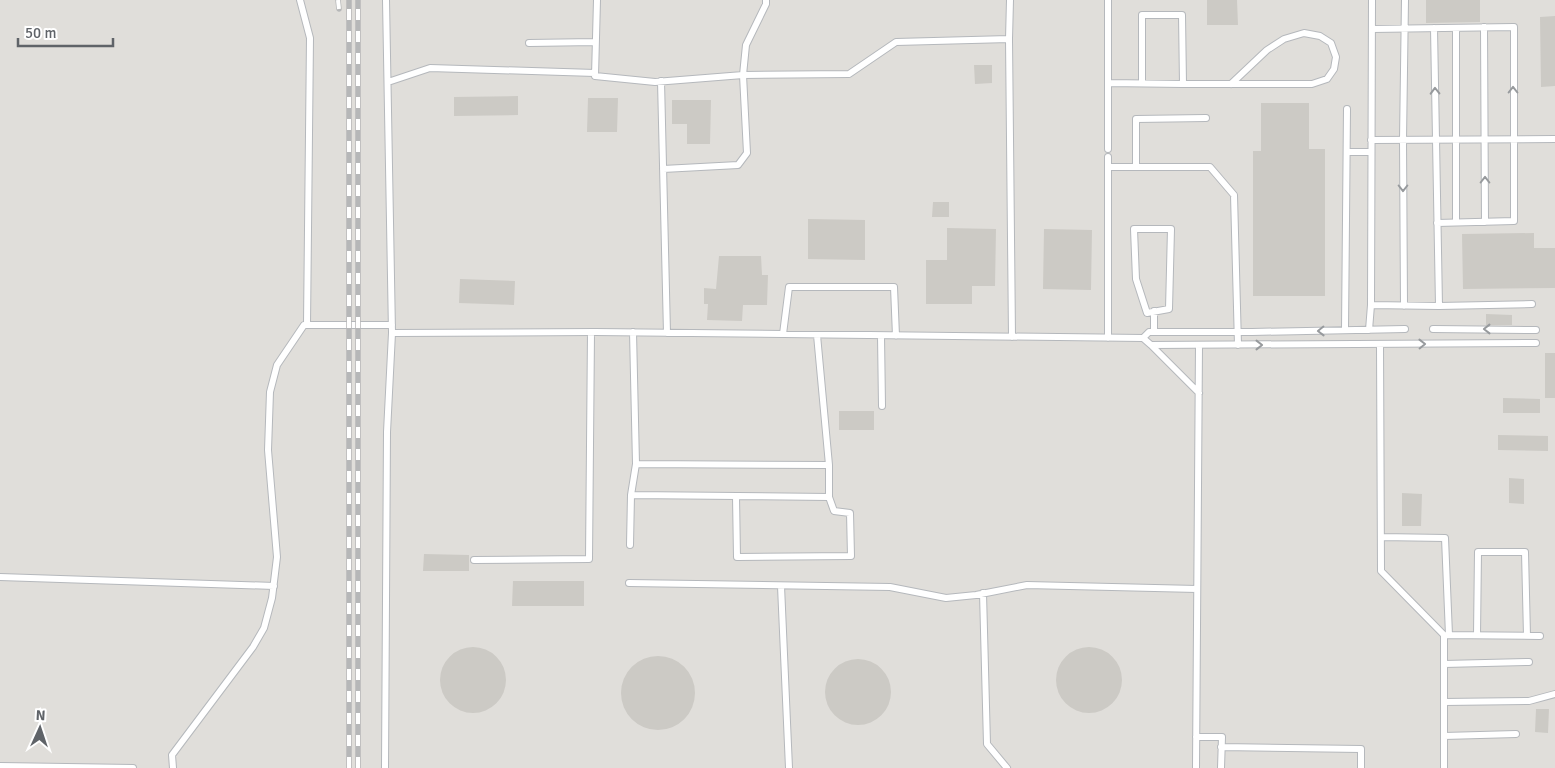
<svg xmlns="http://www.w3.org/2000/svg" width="1555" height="768" viewBox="0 0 1555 768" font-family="Signika,sans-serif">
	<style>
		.industrial { fill: #e0deda }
		.building { fill: #cccac5 }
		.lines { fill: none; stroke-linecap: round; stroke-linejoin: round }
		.service-casing { stroke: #b5b8bc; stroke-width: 8 }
		.service { stroke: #fff; stroke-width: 6 }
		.rail-casing { stroke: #b6b7b8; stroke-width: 5.5 }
		.rail { stroke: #fff; stroke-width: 4; stroke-dasharray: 11; stroke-linecap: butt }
		.oneway { stroke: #979a9d }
	</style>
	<rect width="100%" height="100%" fill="#f1efe8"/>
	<path class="industrial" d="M0,0H1555V768H0Z"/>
	<path class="building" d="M1207,0H1237L1238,25H1207Z
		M1426,0H1480V22L1426,23Z
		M1555,16V86L1541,87L1540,17Z
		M974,65H992V83L975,84Z
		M518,96V115L454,116V97Z
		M588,98H618L617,132H587Z
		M672,100H711L710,144H687V124H672Z
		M1261,103H1309V149H1325V296H1253V151H1261Z
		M933,202H949V217H932Z
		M808,219L865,220V260L808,259Z
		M947,228L996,229L995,286H972V304H926V260H947Z
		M1044,229L1092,230L1091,290L1043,289Z
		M1534,233V248H1555V288L1463,289L1462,234Z
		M719,256H761L762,275H768L767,305H743L742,321L707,320L708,304H704V288L716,289Z
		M460,279L515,281L514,305L459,303Z
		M1486,314L1512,315V325H1486Z
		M1545,353H1555V398H1545Z
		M1503,398L1540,399V413H1503Z
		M839,411H874V430H839Z
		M1498,435L1548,436V451L1498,450Z
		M1509,478L1524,479V504L1509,503Z
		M1402,493L1422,494L1421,526H1402Z
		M424,554L469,555V571H423Z
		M513,581H584V606H512Z
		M440 680a33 33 0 1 1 66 0a33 33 0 1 1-66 0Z
		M1056 680a33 33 0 1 1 66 0a33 33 0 1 1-66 0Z
		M621 693a37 37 0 1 1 74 0a37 37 0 1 1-74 0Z
		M825 692a33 33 0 1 1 66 0a33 33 0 1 1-66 0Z
		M1536,709H1549L1548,733L1535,732Z"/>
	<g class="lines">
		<defs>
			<path id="service" d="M300,0L310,38L307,325
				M386,0L392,333L595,332L1143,338L1151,345L1536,343
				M597,0L595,76L655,82L743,75L849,74L896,42L1009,39L1010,0
				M1108,0V149
				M1484,27L1485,222
				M1434,28L1439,306
				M1456,28V222
				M1372,29L1514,27V221L1437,223
				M1009,39L1012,337
				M529,43L595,42
				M661,81L667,333
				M388,82L430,68L595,73
				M1108,83L1183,84H1312L1327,79L1334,69L1336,57L1331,43L1320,36L1304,33L1284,39L1267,50L1231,84
				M1142,83V15H1182L1183,84
				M1371,140L1555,139
				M1347,152H1371
				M1108,157V338
				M1108,167H1210L1234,195L1238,345
				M1136,167V119L1206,118
				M663,169L738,165L747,153L743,75L746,45L766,4V0
				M1134,229H1171L1169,309L1147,313L1136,279Z
				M1371,305L1439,306L1532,304
				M1404,306L1403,140L1405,0
				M1433,329L1536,330
				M1345,330L1347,109
				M1369,330L1371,305L1372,0
				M633,332L636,464L829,465L817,335
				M1154,332V311
				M783,334L789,287H894L896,336
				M881,336L882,406
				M1143,338L1149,332H1252L1405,329
				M1151,345L1199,393
				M1380,345L1381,571L1444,635
				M636,464L631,495L829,497V465
				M736,496L737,557L851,556L850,513L834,511L829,497
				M1381,537L1445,538L1449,635
				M630,545L631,495
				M474,560L589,559L591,332
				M0,577L274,586
				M629,583L890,587L946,598L976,595L1027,585L1197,589
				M781,586L789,768
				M983,593L987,744L1007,768
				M1477,635L1478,552H1525L1527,636
				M1444,664L1529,662
				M1444,702L1529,701L1555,694
				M1444,736L1516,734
				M1196,737H1222L1221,768
				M1221,747L1361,749V768
				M0,766L133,768
				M173,768L172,755L253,647L264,628L272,598L277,557L268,450L270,392L277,365L304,325H392
				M385,768L387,432L392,333
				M1196,768L1199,345
				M1444,768V635L1540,636"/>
		</defs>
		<use href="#service" class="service-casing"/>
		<use href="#service" class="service"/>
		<defs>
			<path id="rail" d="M338,0L339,9
				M349,768V0
				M358,768V0"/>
		</defs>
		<use href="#rail" class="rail-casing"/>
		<use href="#rail" class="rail"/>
	</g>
	<defs><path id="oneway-chevron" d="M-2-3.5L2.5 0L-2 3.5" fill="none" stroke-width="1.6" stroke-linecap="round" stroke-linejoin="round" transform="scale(1.25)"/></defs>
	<g class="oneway">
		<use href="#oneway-chevron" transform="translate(1513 90) rotate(-90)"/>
		<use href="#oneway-chevron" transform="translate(1435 91) rotate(-91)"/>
		<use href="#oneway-chevron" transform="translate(1485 180) rotate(-90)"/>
		<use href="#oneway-chevron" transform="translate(1403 188) rotate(90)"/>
		<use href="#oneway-chevron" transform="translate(1487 329) rotate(-180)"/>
		<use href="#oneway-chevron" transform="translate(1321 331) rotate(179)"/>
		<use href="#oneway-chevron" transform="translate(1422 344) rotate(-1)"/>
		<use href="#oneway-chevron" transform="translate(1259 345)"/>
	</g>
	<g transform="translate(40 728) rotate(3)" stroke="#ffffff" stroke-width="4" paint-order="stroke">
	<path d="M0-4L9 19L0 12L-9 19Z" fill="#5f6368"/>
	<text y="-8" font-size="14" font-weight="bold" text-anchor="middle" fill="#5f6368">N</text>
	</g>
	<path d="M18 38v8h95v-8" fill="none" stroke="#5f6368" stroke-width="2.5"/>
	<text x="25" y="38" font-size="15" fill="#5f6368" stroke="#ffffff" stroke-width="4" paint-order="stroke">50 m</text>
</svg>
